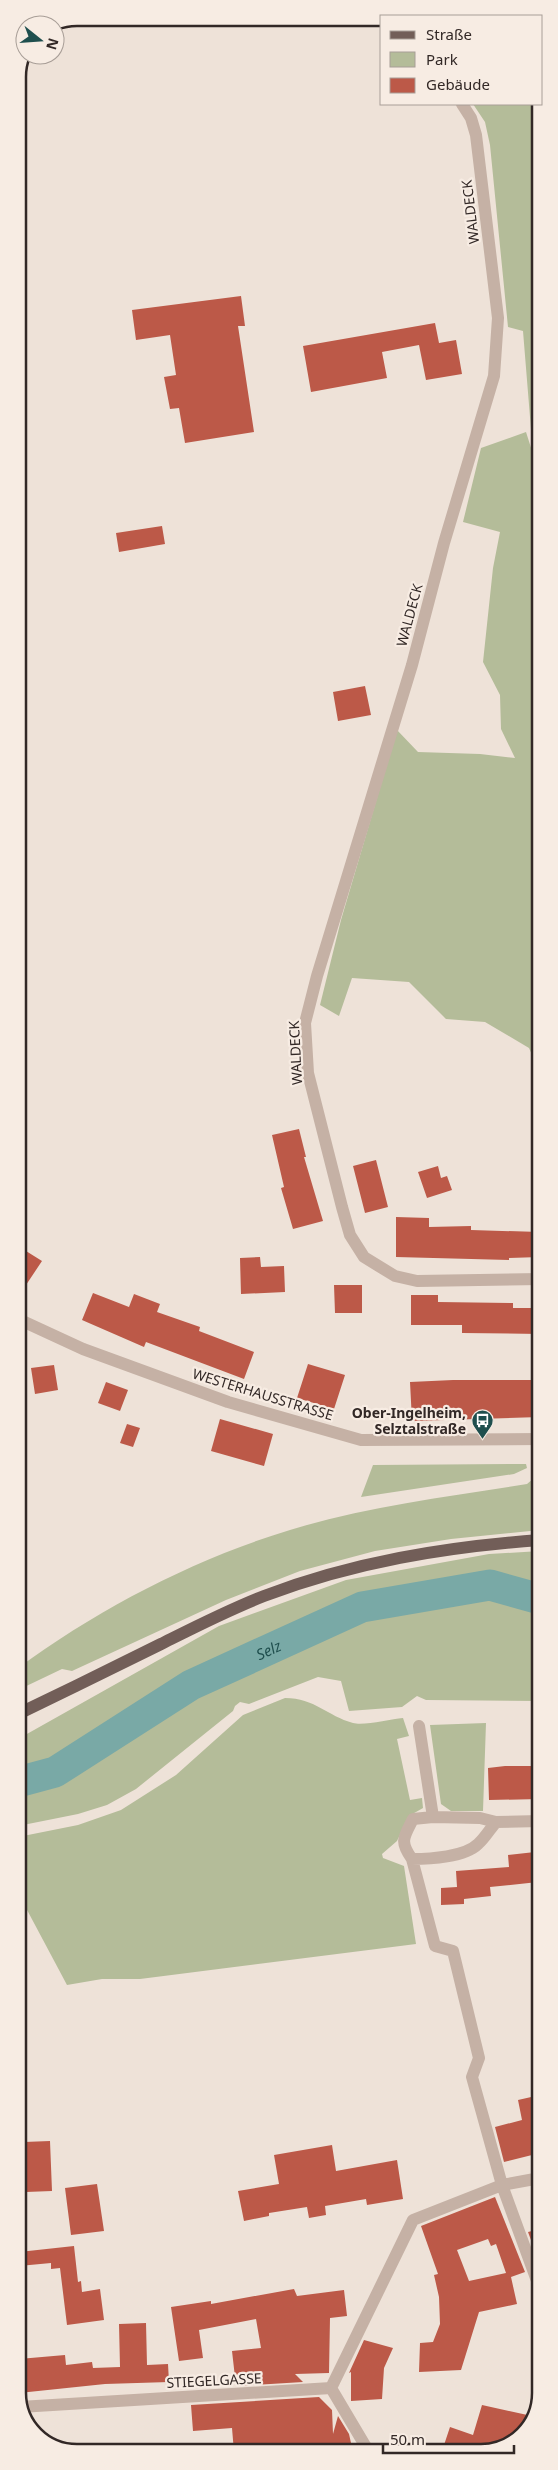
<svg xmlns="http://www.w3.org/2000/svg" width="558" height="2470" viewBox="0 0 558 2470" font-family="'Noto Sans',sans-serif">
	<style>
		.green { fill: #b4bc99 }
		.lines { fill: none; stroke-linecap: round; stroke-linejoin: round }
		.river { stroke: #79a9a6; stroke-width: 31 }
		.building { fill: #bc5948; fill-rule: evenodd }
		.minor { stroke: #c5b1a5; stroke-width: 12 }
		.major { stroke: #725e58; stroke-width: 12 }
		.labels { text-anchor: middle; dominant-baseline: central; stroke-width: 4.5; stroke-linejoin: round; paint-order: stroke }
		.street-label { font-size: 14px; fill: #322826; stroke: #f7ece3 }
		.poi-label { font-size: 14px; font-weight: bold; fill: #322826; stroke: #f7ece3; text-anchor: end }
		.water-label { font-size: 15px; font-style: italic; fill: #1f4f4e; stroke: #f7ece3 }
		.rim { fill: none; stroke: #322826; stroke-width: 2.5 }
	</style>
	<rect width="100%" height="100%" fill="#eee2d8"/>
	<path class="green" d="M473,104H539L540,1073L529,1048L485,1022L446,1019L409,982L352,978L339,1016L320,1005L341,920L397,730L418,752L480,754L515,758L501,729L500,695L483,662L493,568L500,532L463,522L481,448L526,432L533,454L523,331L508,327L490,145L485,122Z
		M526,1464L527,1468L514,1474L361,1497L373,1465Z
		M540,1473V1530L451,1539L375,1551L300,1571L226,1600L72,1671L62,1669L18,1690V1668C98,1609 194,1559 290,1530C367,1506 448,1497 527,1484Z
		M540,1551V1701L426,1700L417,1696L402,1707L349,1711L341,1681L318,1677L249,1704L240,1702L235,1706L233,1711L136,1789L107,1805L78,1814L18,1826V1739L219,1626L346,1580L489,1554Z
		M285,1698C315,1698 327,1716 353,1723C364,1726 390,1719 403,1718L409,1736L397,1739L410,1800L422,1798L423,1808L409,1816L397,1841L382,1854L383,1858L404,1866L416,1944L140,1979H102L67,1985L18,1893V1837L78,1825L121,1810L176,1775L243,1715Z
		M486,1723L483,1811H451L441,1804L430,1725Z"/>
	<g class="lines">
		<path class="river" id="s1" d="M18,1782L55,1772L191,1685L362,1607L490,1585L540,1599"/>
	</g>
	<path class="building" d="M241,296L245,326H238L254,432L185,443L179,408L170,409L164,377L176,375L170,335L136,340L132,310Z
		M435,323L439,343L456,340L462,374L426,380L419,345L382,352L387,378L311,392L303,346Z
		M162,526L165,544L119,552L116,533Z
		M365,686L371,715L338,721L333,692Z
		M299,1129L306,1157H304L323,1221L293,1229L281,1188L284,1187L272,1135Z
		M376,1160L388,1207L365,1213L353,1166Z
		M438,1166L441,1178L447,1176L452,1190L427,1198L418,1172Z
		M396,1217L429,1218V1227L471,1226V1230L540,1232V1257L509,1258V1260L396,1257Z
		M18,1246L42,1261L18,1297Z
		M260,1257L261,1267L284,1266L285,1292L241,1294L240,1258Z
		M334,1285H362V1313H335Z
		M93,1293L129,1307L134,1294L160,1304L157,1312L200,1327L199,1331L254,1352L244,1379L146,1342L144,1347L82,1320Z
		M411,1295H438V1302L513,1303V1308H540V1334L462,1333V1325H411Z
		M308,1364L345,1375L334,1409L297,1398Z
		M54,1365L58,1390L35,1394L31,1368Z
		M453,1380H540V1417L412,1421L410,1382Z
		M106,1382L128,1390L120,1411L98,1403Z
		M220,1419L273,1434L264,1466L211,1451Z
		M127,1424L140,1428L133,1447L120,1443Z
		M505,1766H540V1799L489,1800L488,1768Z
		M535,1852L538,1882L490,1887L491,1896L464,1899V1904L441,1905V1888L457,1887L456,1871L509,1867L508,1855Z
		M540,2095V2153L504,2162L495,2127L522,2120L518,2100Z
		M50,2141L52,2191L26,2192L24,2142Z
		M332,2145L336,2171L397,2160L403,2199L367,2205L366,2199L325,2206L326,2215L309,2218L307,2207L269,2213V2216L244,2221L238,2191L279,2184L274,2155Z
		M97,2184L104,2231L71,2235L65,2188Z
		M495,2197L525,2272L511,2277L517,2304L479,2312L461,2370L419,2372L420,2343L433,2342L440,2324L439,2297L434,2275L438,2274L421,2226ZM488,2239L491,2246L496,2244L506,2273L469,2281L457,2250Z
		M540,2229V2247L534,2248L528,2232Z
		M74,2246L78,2282L81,2281L82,2292L100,2289L104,2320L67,2325L60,2268L51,2269V2263L19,2266V2252Z
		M294,2289L297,2296L344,2290L347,2316L330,2318L329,2373L295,2374L303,2382L236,2386L232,2351L261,2348L256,2319L199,2330L203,2358L179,2361L171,2307L211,2301V2304Z
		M146,2323L147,2365L168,2364L169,2382L105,2384L19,2393V2359L65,2355L66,2365L92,2362L93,2368L120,2367L119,2324Z
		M364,2340L393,2348L384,2368L382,2399L351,2401V2372L349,2373Z
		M319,2397L332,2410L333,2434L338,2416L349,2434L353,2452H234L232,2428L193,2431L191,2405Z
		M482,2405L532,2416L526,2432L492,2451H442L450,2427L473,2435Z"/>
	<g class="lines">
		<path class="minor" d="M462,104L471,118L476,135L498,318L494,376L444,543L412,665L317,976L305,1023L308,1073L342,1207L350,1235L364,1257L395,1276L417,1281L540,1279
			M18,1319L83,1349L228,1402L361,1440L540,1439
			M419,1726L433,1817
			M540,1821L496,1822L480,1818L433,1817L413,1819C404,1837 399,1841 412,1859L435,1946L453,1951L479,2058L472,2077L502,2185L540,2289
			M412,1859C430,1859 465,1857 478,1844C485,1838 490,1829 496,1822
			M331,2388L413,2220L502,2185L540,2178
			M331,2388L366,2447L375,2452
			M20,2407L331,2388"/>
		<path class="major" d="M18,1714C66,1691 113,1668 161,1644C195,1627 228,1610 264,1596C353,1562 445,1547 540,1540"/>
	</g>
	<defs>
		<symbol id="bus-pin" viewBox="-11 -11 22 30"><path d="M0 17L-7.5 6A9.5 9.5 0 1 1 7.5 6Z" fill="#1f4f4e" stroke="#f7ece3"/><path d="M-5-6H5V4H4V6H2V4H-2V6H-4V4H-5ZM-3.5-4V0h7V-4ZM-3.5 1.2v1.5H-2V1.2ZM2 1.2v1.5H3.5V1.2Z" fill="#fff"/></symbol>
	</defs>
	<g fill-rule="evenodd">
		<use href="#bus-pin" x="470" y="1408" width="25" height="34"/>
	</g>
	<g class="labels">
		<g class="street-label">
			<text transform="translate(470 212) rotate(-97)">WALDECK</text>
			<text transform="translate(409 615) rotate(-75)">WALDECK</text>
			<text transform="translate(295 1053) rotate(-93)">WALDECK</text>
			<text transform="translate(263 1394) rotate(17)">WESTERHAUSSTRASSE</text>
			<text transform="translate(214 2380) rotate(-3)">STIEGELGASSE</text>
		</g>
		<g class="poi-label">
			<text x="466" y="1412">Ober-Ingelheim,<tspan x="466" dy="16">Selztalstraße</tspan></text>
		</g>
		<g class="water-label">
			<text stroke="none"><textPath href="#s1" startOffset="285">Selz</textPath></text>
		</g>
	</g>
	<path d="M0 0H558V2470H0ZM77 26H481A51 51 0 0 1 532 77V2393A51 51 0 0 1 481 2444H77A51 51 0 0 1 26 2393V77A51 51 0 0 1 77 26Z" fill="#f7ece3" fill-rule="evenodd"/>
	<path class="rim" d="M77 26H481A51 51 0 0 1 532 77V2393A51 51 0 0 1 481 2444H77A51 51 0 0 1 26 2393V77A51 51 0 0 1 77 26Z"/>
	<rect x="380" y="15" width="162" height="90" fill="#f7ece3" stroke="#a89e97"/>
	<rect x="390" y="31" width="25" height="8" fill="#725e58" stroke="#a89e97"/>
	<text x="426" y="40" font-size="15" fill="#322826">Straße</text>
	<rect x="390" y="52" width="25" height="15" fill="#b4bc99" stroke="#a89e97"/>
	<text x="426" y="65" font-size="15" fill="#322826">Park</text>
	<rect x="390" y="78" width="25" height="15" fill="#bc5948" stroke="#a89e97"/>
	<text x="426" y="90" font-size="15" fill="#322826">Gebäude</text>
	<g transform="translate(40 40) rotate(107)"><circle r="24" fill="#f7ece3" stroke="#a89e97"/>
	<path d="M0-4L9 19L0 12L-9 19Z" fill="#1f4f4e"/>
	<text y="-8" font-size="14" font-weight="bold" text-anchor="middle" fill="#322826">N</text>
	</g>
	<path d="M383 2445v8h131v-8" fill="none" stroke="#322826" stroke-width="2.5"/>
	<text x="390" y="2445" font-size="15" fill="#322826" stroke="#f7ece3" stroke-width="4" paint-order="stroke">50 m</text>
</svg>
